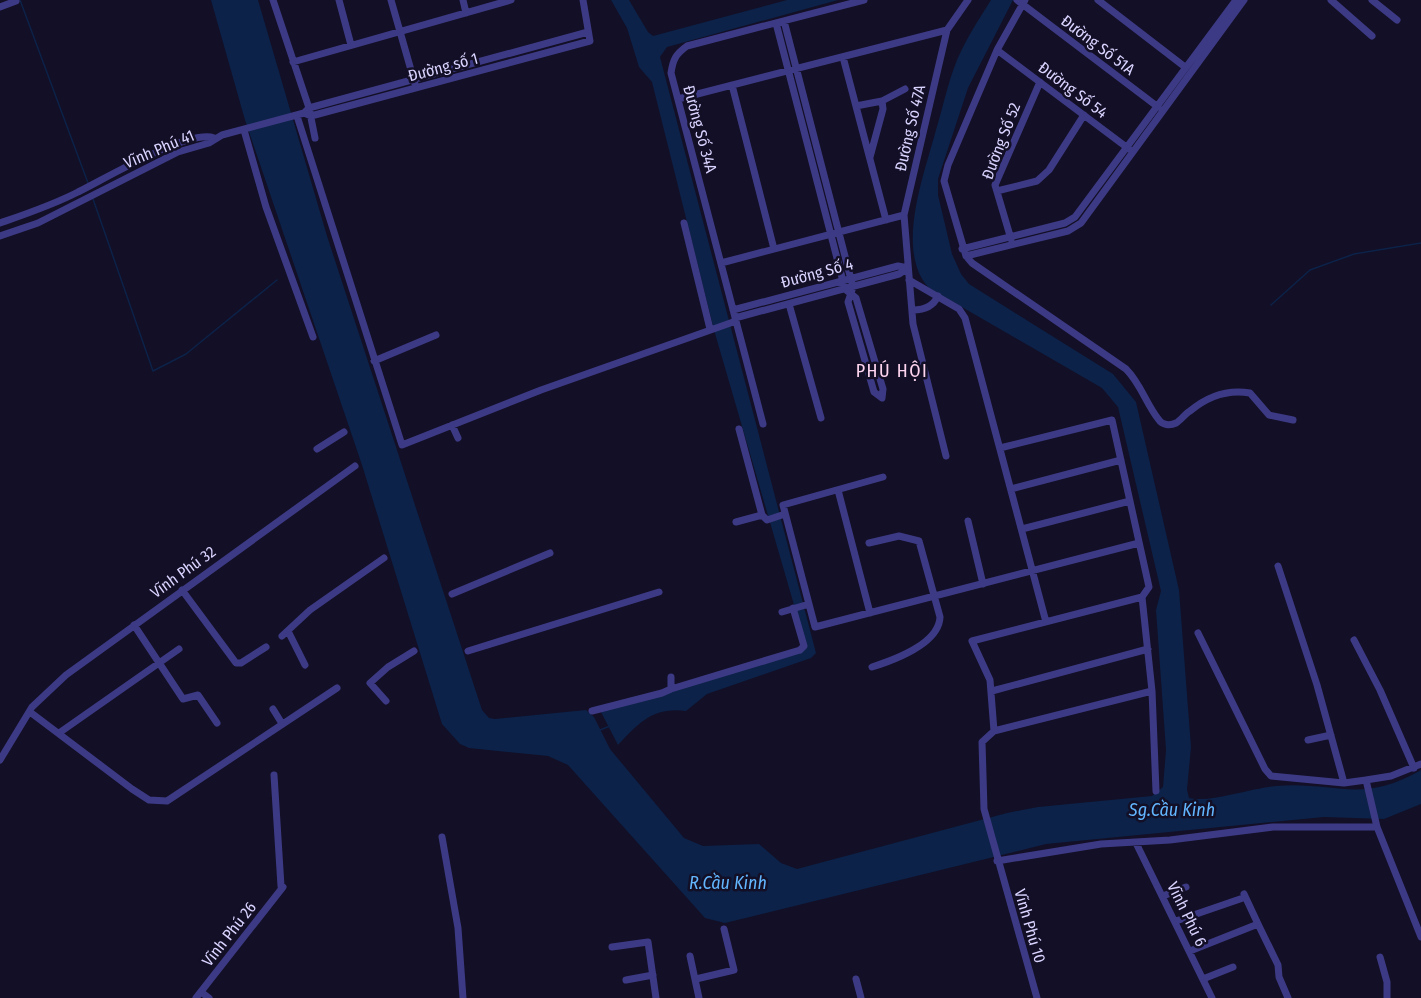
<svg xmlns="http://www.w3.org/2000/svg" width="1421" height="998" viewBox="0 0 1421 998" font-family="'Fira Sans Condensed',sans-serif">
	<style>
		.water { fill: #0c2248 }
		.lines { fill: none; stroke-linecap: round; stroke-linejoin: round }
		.stream { stroke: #0c2248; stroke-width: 1.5 }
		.street { stroke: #3d3a85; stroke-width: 7 }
		.labels { text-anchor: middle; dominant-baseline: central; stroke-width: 5; stroke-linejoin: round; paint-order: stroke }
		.street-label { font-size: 16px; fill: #d9d4ff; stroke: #130f26 }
		.neighbourhood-label { font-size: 18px; letter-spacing: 1.5px; fill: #ffd6f0; stroke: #130f26 }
		.water-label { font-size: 18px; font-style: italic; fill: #62b6ff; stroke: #130f26 }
	</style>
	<rect width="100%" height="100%" fill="#130f26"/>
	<path class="water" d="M211,0H258L327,236L482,710L489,718L495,719L586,710L594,717L610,749L684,838L703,846L759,844L781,863L797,869L1007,813L1038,807L1152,796L1163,787L1166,750L1156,610L1161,591L1118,407L1102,388L929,288C894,251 925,172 936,130C943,107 948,82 957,60C966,39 979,19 991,0H1013L968,88L938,179V195L952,254L961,274L969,284L1113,374L1136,402L1179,590L1191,747L1187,790L1189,798C1210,803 1251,788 1276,786C1335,781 1361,805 1421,770V804L1384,819L1324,817L1046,844L725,923L705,918L568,765L548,756L469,748L460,744L442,724L362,465L245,120Z
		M611,0H629L648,32L653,36L787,0H838L667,47L660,57L816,653L811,658L707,694L686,711C653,707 640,722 618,745L601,712L806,646L714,330L652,82L639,67L627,28Z"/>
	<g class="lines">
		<path class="stream" d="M20,0L88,183
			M93,199L153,371L186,354L277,280
			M1271,305L1310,270L1354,254L1421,243
			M600,730L610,726"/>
		<path class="street" d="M273,0L309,108L315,138
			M339,0L351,45
			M391,0L415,84
			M463,0L466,13
			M1017,0L1158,107
			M1025,0L997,50L948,165L944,181L966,256L972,263L1126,369C1141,384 1146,404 1159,420C1162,425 1170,426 1176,423C1180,421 1185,414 1190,411C1208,396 1227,389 1250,393L1269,415L1293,420
			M1098,0L1185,67
			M1331,0L1372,36
			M1372,0L1397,20
			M0,7L16,1
			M776,23L845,289L856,298L883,389L882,398L874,392L848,302L853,287L784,21
			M997,50L1129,149
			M843,57L886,220
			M293,62L511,0
			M732,85L774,249
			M678,99L947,30
			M882,101L905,89
			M856,106L882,101L883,109L870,157
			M304,113L311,116L590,41L583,0
			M297,116L402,445L541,390L736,321
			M244,130L266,207L313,337
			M997,191L1037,181L1049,170L1084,115
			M0,223C26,214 53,205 78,192C103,180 190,128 214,138
			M684,223L710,329
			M0,236L38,223L178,152L209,143L222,135L304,113L309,108L588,32
			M1011,239L995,185L1040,82
			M962,249L1065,223L1075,217L1236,0
			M966,256L1068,231L1081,223L1244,0
			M721,263L904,215
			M909,280L959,309L965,318L1046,622
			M789,304L821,418
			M733,310L898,266L908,268
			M913,310C924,310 933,307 938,296
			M735,318L899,274L908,268
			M374,361L436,335
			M763,424L671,73C673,59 676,54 687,46L864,0
			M452,425L458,438
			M739,429L762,515
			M1000,448L1112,420L1149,587L1142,597L1152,691L1156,791
			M317,449L344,432
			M946,456L913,324L904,215L947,30L968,0
			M883,477L783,505L815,627L1139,543
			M1011,489L1121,460
			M838,490L870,613
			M968,521L983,584
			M736,522L762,515L767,520L785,514
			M1022,529L1130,501
			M869,543L899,536L919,541L940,617C939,644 894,660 872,667
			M1278,566L1317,685L1344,783
			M182,590L236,663H241L266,647
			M452,594L550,553
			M793,608L804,646L800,650
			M782,612L809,604
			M134,625L183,699L198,695L217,723
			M288,631L305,665
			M1198,633L1265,769L1271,776L1344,783L1366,780
			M282,636L310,610L384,558
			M1354,640L1380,690L1414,768
			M468,651L659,592
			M671,689L800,650
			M992,691L1148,649
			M386,701L370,683L388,667L414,651
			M273,709L281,722
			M592,711L662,693L671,689V677
			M30,712L132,789L149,800L167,801L337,688
			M994,731L990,680L972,641L1142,597
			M59,733L179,649
			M1308,740L1331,735
			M0,760L32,707L66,675L355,466
			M1421,764L1391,776L1366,780L1377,827L1421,937
			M274,775L281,886
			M442,837L458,928L463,998
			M1136,843L1212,998
			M997,861L1101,844L1170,840L1273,827H1377
			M1244,894L1258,924
			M1163,896L1186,887
			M1176,921L1243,898
			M612,947L648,942L656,998
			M1190,951L1258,924L1278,965L1279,977L1288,998
			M690,956L699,998
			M1380,957L1387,982V998
			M696,979L734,970L724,929
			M856,979L861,998
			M1203,979L1233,967
			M626,980L653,975
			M201,992L209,998
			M196,998L283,887
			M1037,998L984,809L982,742L994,731L1152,691"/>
	</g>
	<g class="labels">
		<g class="street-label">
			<text transform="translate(1098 45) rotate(37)">Đường Số 51A</text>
			<text transform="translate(443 67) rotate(-15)">Đường số 1</text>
			<text transform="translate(1073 90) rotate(37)">Đường Số 54</text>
			<text transform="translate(910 128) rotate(-77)">Đường Số 47A</text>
			<text transform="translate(700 129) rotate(75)">Đường Số 34A</text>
			<text transform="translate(1001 141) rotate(-69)">Đường Số 52</text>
			<text transform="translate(159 149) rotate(-23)">Vĩnh Phú 41</text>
			<text transform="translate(817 273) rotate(-15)">Đường Số 4</text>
			<text transform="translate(183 572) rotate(-36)">Vĩnh Phú 32</text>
			<text transform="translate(1187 914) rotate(64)">Vĩnh Phú 6</text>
			<text transform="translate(1030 926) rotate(74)">Vĩnh Phú 10</text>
			<text transform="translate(229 934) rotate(-52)">Vĩnh Phú 26</text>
		</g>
		<g class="neighbourhood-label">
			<text x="892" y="371">PHÚ HỘI</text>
		</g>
		<g class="water-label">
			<text x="1172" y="810">Sg.Cầu Kinh</text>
			<text x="728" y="883">R.Cầu Kinh</text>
		</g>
	</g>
</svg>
